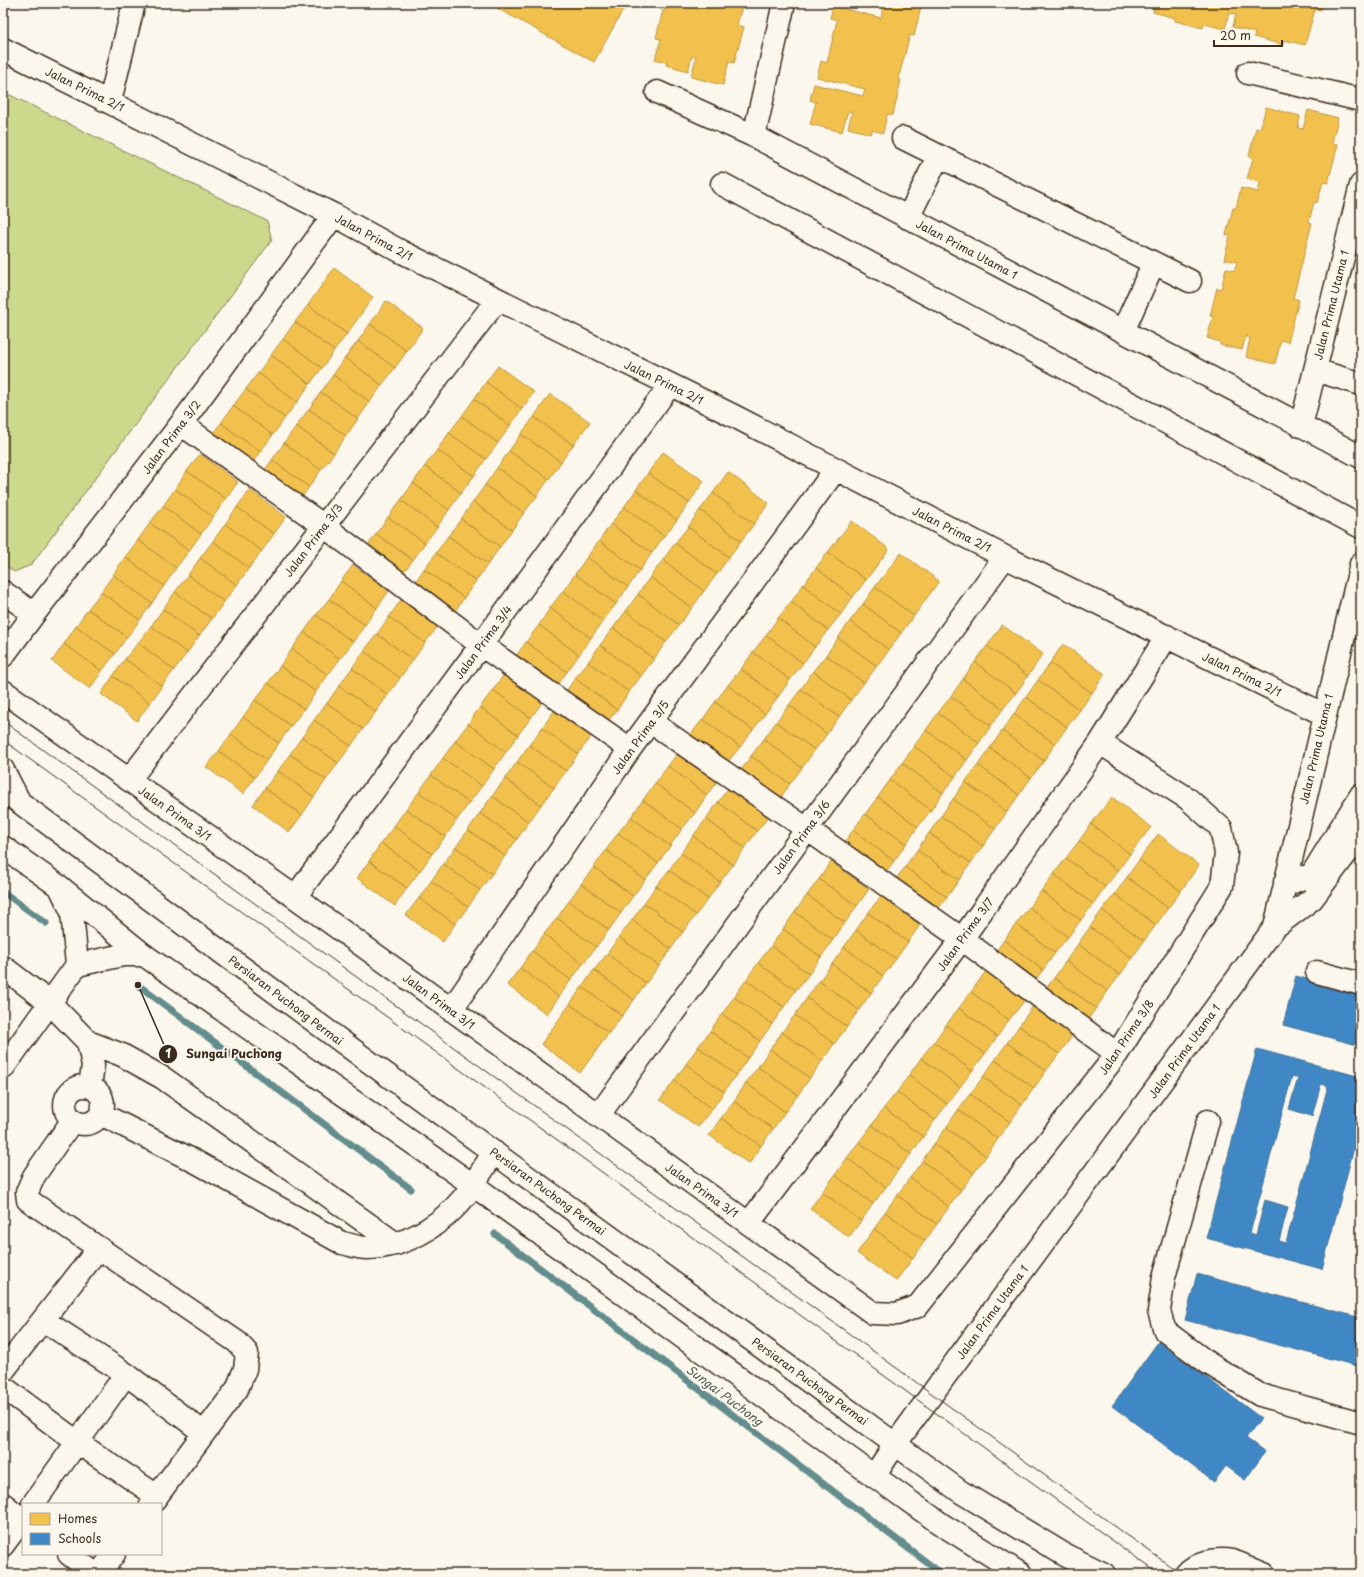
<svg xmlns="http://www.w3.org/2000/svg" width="1364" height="1577" viewBox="0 0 1364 1577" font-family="'Playpen Sans',sans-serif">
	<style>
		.green { fill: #ccd88c; stroke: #848155 }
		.homes { fill: #f2c14e; stroke: #bb9440 }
		.schools { fill: #3f88c5; stroke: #3e6c93; fill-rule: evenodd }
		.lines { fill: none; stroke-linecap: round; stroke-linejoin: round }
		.stream { stroke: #638c8c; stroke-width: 7 }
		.minor-casing { stroke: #3b2a1e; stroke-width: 25 }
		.major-casing { stroke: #3b2a1e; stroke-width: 25 }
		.minor { stroke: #fbf7ec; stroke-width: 22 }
		.major { stroke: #fbf7ec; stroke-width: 22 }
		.tram { stroke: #3b2a1e; stroke-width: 1 }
		.labels { text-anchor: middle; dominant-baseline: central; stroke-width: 4; stroke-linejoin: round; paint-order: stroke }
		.street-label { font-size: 11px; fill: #3b2a1e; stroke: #fbf7ec }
		.water-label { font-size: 12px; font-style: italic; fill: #4f5b55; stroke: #fbf7ec }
		.leader { fill: none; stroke: #3b2a1e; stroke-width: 1.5 }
		.callout-dot { fill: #3b2a1e; stroke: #fbf7ec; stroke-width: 1.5 }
		.mark-label { font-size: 12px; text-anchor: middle; font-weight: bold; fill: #fff }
		.callout-label { font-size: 12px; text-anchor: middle; font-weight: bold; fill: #3b2a1e; stroke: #fbf7ec; stroke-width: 4; stroke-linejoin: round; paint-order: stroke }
	</style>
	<rect width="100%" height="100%" fill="#fbf7ec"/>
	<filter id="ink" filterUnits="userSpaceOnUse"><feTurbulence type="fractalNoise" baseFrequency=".025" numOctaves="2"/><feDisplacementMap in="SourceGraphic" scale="8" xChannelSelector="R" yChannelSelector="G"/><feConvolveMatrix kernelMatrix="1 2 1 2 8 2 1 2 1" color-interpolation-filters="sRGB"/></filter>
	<g filter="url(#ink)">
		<path class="green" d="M10,95L267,221L272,240L31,565L14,572L3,563V97Z"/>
		<path class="homes" d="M488,3H627L594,62Z
			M667,3H743L737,25L744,27L734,63L729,61L723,85L691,77L696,57L692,56L688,71L666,65L667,62L655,59L661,39L656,38L663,10H666Z
			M862,3H916L915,5L921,7L914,36L910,35L898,80H901L893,115L887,114L883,133L872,130L871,134L848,128L852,112L848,111L842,132L810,124L816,102L810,100L814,84L863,96L865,89L817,77L821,61L827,63L837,20L830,18L833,6L881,18L883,8Z
			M1133,3H1147L1146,6Z
			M1155,3H1323L1321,10L1315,9L1305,45L1284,40L1283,45L1254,37L1255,33L1233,27L1236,14L1229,13L1225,29L1204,24L1203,28L1175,21V18L1153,12Z
			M1266,107L1300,116L1298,128L1303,129L1308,110L1338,118L1332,143L1338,144L1328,183L1323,182L1317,203L1314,202L1309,222L1312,223L1293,298L1299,300L1288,342L1281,340L1275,364L1246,357L1250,338L1246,336L1242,350L1220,345V342L1207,338L1213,317L1210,316L1217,288L1221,289L1226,268L1234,271L1237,262L1224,259L1230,236L1226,235L1233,208H1236L1241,188L1258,192L1260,182L1247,179L1253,158L1249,156L1256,128L1260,129Z
			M334,268L373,297L347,334L308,305Z
			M386,301L423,328L407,351L370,324Z
			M308,305L347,334L334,351L295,322Z
			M295,322L334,351L322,368L283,339Z
			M370,324L407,351L395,368L358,341Z
			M283,339L322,368L310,384L271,355Z
			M358,341L395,368L382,385L345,358Z
			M271,355L310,384L297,402L258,373Z
			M345,358L382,385L370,402L333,375Z
			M498,366L534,392L522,409L486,382Z
			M258,373L297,402L285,418L246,389Z
			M333,375L370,402L358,419L321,392Z
			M486,382L522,409L510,426L474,399Z
			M246,389L285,418L273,435L233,406Z
			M321,392L358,419L346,436L309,409Z
			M550,394L590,422L573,445L534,417Z
			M474,399L510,426L498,443L462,416Z
			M233,406L273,435L260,452L221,423Z
			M309,409L346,436L334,453L296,426Z
			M462,416L498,443L486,459L449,433Z
			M534,417L573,445L561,462L521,434Z
			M221,423L260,452L248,469L208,440Z
			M296,426L334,453L321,470L284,443Z
			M449,433L486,459L474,476L437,450Z
			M521,434L561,462L549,479L509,451Z
			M284,443L321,470L309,487L272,460Z
			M437,450L474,476L461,493L425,466Z
			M509,451L549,479L537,496L497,468Z
			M663,452L704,481L689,503L648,473Z
			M200,454L238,482L226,499L187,471Z
			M272,460L309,487L297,504L260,477Z
			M425,466L461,493L449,510L413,483Z
			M497,468L537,496L524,513L485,485Z
			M187,471L226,499L213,517L175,489Z
			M728,472L769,503L754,524L713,493Z
			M648,473L689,503L677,520L636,490Z
			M413,483L449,510L437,527L401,500Z
			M485,485L524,513L512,530L473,502Z
			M175,489L213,517L201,534L163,506Z
			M250,490L286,517L274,534L237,507Z
			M636,490L677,520L664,536L624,507Z
			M713,493L754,524L741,541L700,510Z
			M401,500L437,527L425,543L388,517Z
			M473,502L512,530L500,547L461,519Z
			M163,506L201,534L189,551L150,523Z
			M237,507L274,534L262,551L225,524Z
			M624,507L664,536L652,553L611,524Z
			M700,510L741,541L729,557L688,527Z
			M388,517L425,543L413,560L376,534Z
			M461,519L500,547L488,564L448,536Z
			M852,521L889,549L866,580L828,552Z
			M150,523L189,551L176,568L138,540Z
			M225,524L262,551L249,568L213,541Z
			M611,524L652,553L640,570L599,541Z
			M688,527L729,557L717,574L675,543Z
			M376,534L413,560L400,577L364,551Z
			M448,536L488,564L476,581L436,553Z
			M138,540L176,568L164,586L125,557Z
			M213,541L249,568L237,585L200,558Z
			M599,541L640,570L628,587L587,557Z
			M675,543L717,574L704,591L663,560Z
			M828,552L866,580L853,597L816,568Z
			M436,553L476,581L464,598L424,569Z
			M901,553L939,581L914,616L875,587Z
			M125,557L164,586L152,603L113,575Z
			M587,557L628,587L616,604L575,574Z
			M200,558L237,585L224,602L188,575Z
			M663,560L704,591L692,608L650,577Z
			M353,565L389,591L377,608L341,581Z
			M816,568L853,597L841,614L803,585Z
			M424,569L464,598L452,615L412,587Z
			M575,574L616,604L603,621L563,591Z
			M113,575L152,603L140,620L101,592Z
			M188,575L224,602L212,619L175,592Z
			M650,577L692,608L679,625L638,594Z
			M341,581L377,608L365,625L329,599Z
			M803,585L841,614L828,630L791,602Z
			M875,587L914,616L901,633L863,604Z
			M563,591L603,621L591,638L550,608Z
			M101,592L140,620L127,637L88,609Z
			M175,592L212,619L199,636L163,609Z
			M638,594L679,625L666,642L626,611Z
			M329,599L365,625L353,642L316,615Z
			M401,600L438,626L425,643L389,617Z
			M791,602L828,630L815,647L778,618Z
			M863,604L901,633L889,650L850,621Z
			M550,608L591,638L579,655L539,625Z
			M88,609L127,637L115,654L76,626Z
			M163,609L199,636L187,653L151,626Z
			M626,611L666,642L654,659L613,628Z
			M316,615L353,642L340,659L304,632Z
			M389,617L425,643L413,660L377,634Z
			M778,618L815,647L803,663L766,635Z
			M850,621L889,650L877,666L838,638Z
			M539,625L579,655L567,672L526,642Z
			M1002,625L1043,654L1028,676L987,646Z
			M76,626L115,654L102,671L64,644Z
			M151,626L187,653L174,670L138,643Z
			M613,628L654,659L641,676L600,645Z
			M304,632L340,659L328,675L292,649Z
			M377,634L413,660L400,678L364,651Z
			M766,635L803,663L790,680L753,652Z
			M838,638L877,666L864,683L826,655Z
			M526,642L567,672L555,688L514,659Z
			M138,643L174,670L162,686L125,659Z
			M64,644L102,671L90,689L52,661Z
			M1063,644L1105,674L1092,693L1050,663Z
			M600,645L641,676L629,692L588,662Z
			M987,646L1028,676L1016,693L975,662Z
			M292,649L328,675L316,692L280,666Z
			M364,651L400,678L388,695L352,668Z
			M753,652L790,680L778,697L741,669Z
			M826,655L864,683L851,700L813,671Z
			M125,659L162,686L150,703L113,676Z
			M588,662L629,692L617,710L575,678Z
			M975,662L1016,693L1003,709L963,679Z
			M1050,663L1092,693L1080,710L1038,680Z
			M280,666L316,692L304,709L268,683Z
			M352,668L388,695L376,712L339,686Z
			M741,669L778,697L765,714L728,685Z
			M813,671L851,700L839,717L801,689Z
			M505,673L543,701L531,718L493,690Z
			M113,676L150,703L137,721L101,694Z
			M575,678L617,710L604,726L563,696Z
			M963,679L1003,709L991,726L951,696Z
			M1038,680L1080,710L1067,727L1026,697Z
			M268,683L304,709L291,726L255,700Z
			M728,685L765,714L753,730L715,702Z
			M339,686L376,712L363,729L327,703Z
			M801,689L839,717L827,734L789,705Z
			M493,690L531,718L518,735L480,707Z
			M951,696L991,726L979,743L938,713Z
			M1026,697L1067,727L1055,744L1014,714Z
			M255,700L291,726L279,743L243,717Z
			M715,702L753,730L740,747L703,719Z
			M327,703L363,729L351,746L314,720Z
			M789,705L827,734L815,750L776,722Z
			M480,707L518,735L506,752L468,724Z
			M554,711L591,737L578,754L542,728Z
			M938,713L979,743L967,760L926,730Z
			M1014,714L1055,744L1044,761L1002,731Z
			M243,717L279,743L267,760L231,734Z
			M703,719L740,747L727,763L690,735Z
			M314,720L351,746L338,763L302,737Z
			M776,722L815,750L802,768L764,739Z
			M468,724L506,752L494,769L455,741Z
			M542,728L578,754L566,771L529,745Z
			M926,730L967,760L955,777L914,746Z
			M1002,731L1044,761L1031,778L990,748Z
			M231,734L267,760L255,777L219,751Z
			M302,737L338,763L326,780L290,754Z
			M764,739L802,768L790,784L751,756Z
			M455,741L494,769L482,786L443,758Z
			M529,745L566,771L554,788L517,762Z
			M914,746L955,777L943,793L902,763Z
			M990,748L1031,778L1019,795L978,765Z
			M680,750L719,779L707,795L668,766Z
			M219,751L255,777L243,794L206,767Z
			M290,754L326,780L314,797L278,771Z
			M751,756L790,784L778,801L739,773Z
			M443,758L482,786L469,803L431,775Z
			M517,762L554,788L541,805L505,779Z
			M902,763L943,793L931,810L890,780Z
			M978,765L1019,795L1007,812L965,782Z
			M668,766L707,795L695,813L655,783Z
			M278,771L314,797L302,815L265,788Z
			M431,775L469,803L457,820L419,792Z
			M505,779L541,805L529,822L492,796Z
			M890,780L931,810L918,827L878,797Z
			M965,782L1007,812L995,829L953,799Z
			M655,783L695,813L682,829L643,800Z
			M730,786L770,815L757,831L718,802Z
			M265,788L302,815L289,832L253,805Z
			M419,792L457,820L445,837L406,809Z
			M492,796L529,822L517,839L480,813Z
			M878,797L918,827L906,844L865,814Z
			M1112,797L1151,827L1130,854L1091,824Z
			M953,799L995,829L983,846L941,816Z
			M643,800L682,829L670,846L631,817Z
			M718,802L757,831L745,848L706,819Z
			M406,809L445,837L432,854L394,826Z
			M480,813L517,839L505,856L468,830Z
			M865,814L906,844L894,861L853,830Z
			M941,816L983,846L971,863L929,833Z
			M631,817L670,846L658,863L618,833Z
			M706,819L745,848L733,865L693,836Z
			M1091,824L1130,854L1118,871L1079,841Z
			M394,826L432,854L420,871L381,843Z
			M468,830L505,856L492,874L456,847Z
			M853,830L894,861L882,877L841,847Z
			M618,833L658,863L645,880L606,850Z
			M929,833L971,863L959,880L917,850Z
			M1158,834L1199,865L1181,891L1139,860Z
			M693,836L733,865L720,882L681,853Z
			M1079,841L1118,871L1105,887L1066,858Z
			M381,843L420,871L407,888L369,861Z
			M456,847L492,874L480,890L443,864Z
			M606,850L645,880L633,896L594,867Z
			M917,850L959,880L947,897L905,867Z
			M681,853L720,882L708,899L669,870Z
			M1066,858L1105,887L1093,904L1054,874Z
			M1139,860L1181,891L1168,908L1127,877Z
			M369,861L407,888L395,906L357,878Z
			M831,862L869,889L857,906L819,879Z
			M443,864L480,890L468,907L431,881Z
			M594,867L633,896L621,913L581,884Z
			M905,867L947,897L935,913L893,883Z
			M669,870L708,899L696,915L656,886Z
			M1054,874L1093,904L1081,920L1041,891Z
			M1127,877L1168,908L1156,925L1115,894Z
			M819,879L857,906L845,923L807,895Z
			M431,881L468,907L455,924L419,898Z
			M581,884L621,913L609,930L569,901Z
			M656,886L696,915L683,932L644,903Z
			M1041,891L1081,920L1068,937L1029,907Z
			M1115,894L1156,925L1144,941L1102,910Z
			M807,895L845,923L833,940L795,912Z
			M881,896L920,925L908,942L868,913Z
			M419,898L455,924L443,942L406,915Z
			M569,901L609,930L596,947L557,918Z
			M644,903L683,932L671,949L632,920Z
			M1029,907L1068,937L1055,953L1016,924Z
			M1102,910L1144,941L1132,958L1090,927Z
			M795,912L833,940L821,957L783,929Z
			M868,913L908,942L896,959L856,930Z
			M557,918L596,947L583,964L544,934Z
			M632,920L671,949L659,966L619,937Z
			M1016,924L1055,953L1043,970L1004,940Z
			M1090,927L1132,958L1120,975L1078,944Z
			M783,929L821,957L809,974L771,946Z
			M856,930L896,959L883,976L844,947Z
			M544,934L583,964L571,980L532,951Z
			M619,937L659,966L646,983L607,954Z
			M1004,940L1043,970L1031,986L992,957Z
			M1078,944L1120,975L1108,991L1066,961Z
			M771,946L809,974L796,990L758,963Z
			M844,947L883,976L871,993L832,964Z
			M532,951L571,980L559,997L520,968Z
			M607,954L646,983L634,1000L594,970Z
			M1066,961L1108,991L1096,1008L1054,978Z
			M758,963L796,990L784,1007L746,980Z
			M832,964L871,993L859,1010L819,981Z
			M520,968L559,997L547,1014L507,985Z
			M594,970L634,1000L622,1016L582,987Z
			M986,971L1025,1000L1009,1020L971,992Z
			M1054,978L1096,1008L1084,1025L1042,994Z
			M746,980L784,1007L772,1024L734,997Z
			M819,981L859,1010L847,1027L807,998Z
			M582,987L622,1016L609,1033L570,1004Z
			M971,992L1009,1020L997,1037L959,1008Z
			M734,997L772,1024L760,1041L722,1014Z
			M807,998L847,1027L834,1044L795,1015Z
			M570,1004L609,1033L580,1073L541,1044Z
			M1033,1006L1073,1035L1059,1054L1019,1026Z
			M959,1008L997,1037L985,1054L946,1025Z
			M722,1014L760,1041L748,1058L710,1031Z
			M795,1015L834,1044L822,1061L782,1032Z
			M946,1025L985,1054L972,1071L934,1042Z
			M1019,1026L1059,1054L1046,1071L1007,1043Z
			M710,1031L748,1058L736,1075L698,1047Z
			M782,1032L822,1061L810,1078L770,1049Z
			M934,1042L972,1071L960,1087L921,1058Z
			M1007,1043L1046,1071L1034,1088L995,1060Z
			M698,1047L736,1075L724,1092L686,1064Z
			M770,1049L810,1078L798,1095L758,1067Z
			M921,1058L960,1087L947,1104L909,1075Z
			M995,1060L1034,1088L1022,1105L983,1077Z
			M686,1064L724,1092L712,1109L674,1081Z
			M758,1067L798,1095L785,1112L746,1083Z
			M909,1075L947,1104L935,1120L897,1092Z
			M983,1077L1022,1105L1010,1122L970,1094Z
			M674,1081L712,1109L698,1127L660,1100Z
			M746,1083L785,1112L773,1129L734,1101Z
			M897,1092L935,1120L923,1137L884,1108Z
			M970,1094L1010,1122L998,1139L958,1110Z
			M734,1101L773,1129L761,1146L721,1118Z
			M884,1108L923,1137L911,1154L872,1125Z
			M958,1110L998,1139L986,1156L946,1128Z
			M721,1118L761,1146L749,1164L709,1135Z
			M872,1125L911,1154L898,1170L859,1142Z
			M946,1128L986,1156L974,1173L934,1144Z
			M859,1142L898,1170L886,1187L847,1158Z
			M934,1144L974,1173L961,1190L922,1161Z
			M847,1158L886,1187L873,1204L835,1175Z
			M922,1161L961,1190L949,1207L910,1178Z
			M835,1175L873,1204L861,1221L822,1192Z
			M910,1178L949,1207L937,1224L897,1195Z
			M822,1192L861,1221L849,1237L810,1209Z
			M897,1195L937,1224L925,1241L885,1212Z
			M885,1212L925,1241L913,1258L874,1229Z
			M874,1229L913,1258L896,1281L857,1253Z"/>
		<path class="schools" d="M1296,976L1361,994V1046L1283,1025Z
			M1257,1049L1361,1077V1121L1322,1269L1206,1238ZM1292,1076L1298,1078L1289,1109L1312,1116L1321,1084L1328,1086L1286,1243L1279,1241L1288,1207L1265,1200L1256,1235L1250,1233Z
			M1197,1274L1361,1318V1367L1185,1320Z
			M1158,1342L1261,1418L1246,1438L1265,1452L1245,1480L1226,1466L1214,1482L1112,1406Z"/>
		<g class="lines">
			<path class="stream" d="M3,892L46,923
				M138,985L411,1189
				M495,1234L942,1574"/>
			<defs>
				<path id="minor" d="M784,3L754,136L1361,457
					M3,49L334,215L400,251L734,416L1005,557L1325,715
					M1248,73L1361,100
					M657,92L754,136
					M110,101L134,3
					M903,138L941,157
					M722,184L1361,527
					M908,218L936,161L941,157L1150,261V271L1123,331
					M1150,261L1190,281
					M1315,370L1361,384
					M181,424L324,526L481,645L630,749
					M1301,426L1361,185
					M3,592L34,614
					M3,656L34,614L181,424L334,215
					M3,691L295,897L873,1313L897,1314L918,1306L1117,1054L1222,886L1226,853L1221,828L1187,798L1100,743
					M651,722L807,829L962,939L1117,1054
					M129,780L497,300
					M1285,882H1293L1312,874L1361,795
					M295,897L481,645L670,385
					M1275,927L1312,899L1361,834
					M77,965L123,955H144
					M3,967L50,1003L88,1042L93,1065L90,1087
					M1317,972L1361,984
					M451,1010L630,749L836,469
					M88,1042L122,1055L163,1078L396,1244
					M3,1068L77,965L72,912L60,887
					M65 1105a19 19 0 1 1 38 0a19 19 0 1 1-38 0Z
					M101,1114L198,1163L342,1243C349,1244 358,1248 366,1248C409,1248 450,1220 473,1185
					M598,1116L1005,557
					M72,1121L34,1176L27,1192L28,1200L237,1342L247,1353L245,1369L237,1389L151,1504
					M1208,1121L1164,1277L1159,1311L1165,1331L1208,1363L1260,1395L1361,1423
					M749,1223L962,939L1100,743L1167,636
					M43,1320L126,1374L204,1433
					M3,1371L99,1248
					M3,1387L77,1442L157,1496
					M874,1476L896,1443L1275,927L1361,564
					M3,1504L23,1520
					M33,1504L126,1374
					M3,1545L23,1518
					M69,1554L95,1574
					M99,1574L114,1554
					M1186,1574C1196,1562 1216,1558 1232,1561C1242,1564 1253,1570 1264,1574"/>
				<path id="major" d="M3,770L19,801
					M3,790L372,1064L961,1492L1065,1555L1104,1574
					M3,847L60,887L144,955L473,1185L874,1476L941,1524L1021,1574
					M473,1185L494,1152"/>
			</defs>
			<use href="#minor" class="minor-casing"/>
			<use href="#major" class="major-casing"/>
			<use href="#minor" class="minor"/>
			<use href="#major" class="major"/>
			<path class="tram" d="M3,721L1181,1574
				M3,740L1159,1574"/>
		</g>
	</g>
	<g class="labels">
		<g class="street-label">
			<text transform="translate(85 89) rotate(26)">Jalan Prima 2/1</text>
			<text transform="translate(374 237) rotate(28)">Jalan Prima 2/1</text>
			<text transform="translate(967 249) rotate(28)">Jalan Prima Utama 1</text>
			<text transform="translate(1331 305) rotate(-76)">Jalan Prima Utama 1</text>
			<text transform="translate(664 382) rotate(26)">Jalan Prima 2/1</text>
			<text transform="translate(171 437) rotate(-53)">Jalan Prima 3/2</text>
			<text transform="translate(952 529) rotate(27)">Jalan Prima 2/1</text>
			<text transform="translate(313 540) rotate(-53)">Jalan Prima 3/3</text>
			<text transform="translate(483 642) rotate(-54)">Jalan Prima 3/4</text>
			<text transform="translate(1242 674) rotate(26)">Jalan Prima 2/1</text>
			<text transform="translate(640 737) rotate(-54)">Jalan Prima 3/5</text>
			<text transform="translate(1316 749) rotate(-77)">Jalan Prima Utama 1</text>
			<text transform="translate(175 813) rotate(35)">Jalan Prima 3/1</text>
			<text transform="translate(801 837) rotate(-54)">Jalan Prima 3/6</text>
			<text transform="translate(965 934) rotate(-54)">Jalan Prima 3/7</text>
			<text transform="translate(286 1000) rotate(37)">Persiaran Puchong Permai</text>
			<text transform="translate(439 1001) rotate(36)">Jalan Prima 3/1</text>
			<text transform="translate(1126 1037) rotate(-56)">Jalan Prima 3/8</text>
			<text transform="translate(1184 1051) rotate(-54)">Jalan Prima Utama 1</text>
			<text transform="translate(702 1190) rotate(35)">Jalan Prima 3/1</text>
			<text transform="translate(548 1191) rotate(36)">Persiaran Puchong Permai</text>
			<text transform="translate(992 1312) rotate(-54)">Jalan Prima Utama 1</text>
			<text transform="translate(810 1381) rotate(36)">Persiaran Puchong Permai</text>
		</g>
		<g class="water-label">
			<text transform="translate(725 1395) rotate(37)">Sungai Puchong</text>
		</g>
	</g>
	<path class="leader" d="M138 985L168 1054"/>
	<g class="callout-dot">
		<circle cx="138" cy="985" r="4"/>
		<circle cx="168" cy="1054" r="10"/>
	</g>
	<g class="mark-label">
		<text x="168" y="1058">1</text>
	</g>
	<g class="callout-label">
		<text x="234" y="1058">Sungai Puchong</text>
	</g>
	<rect width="1364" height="1577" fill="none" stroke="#fbf7ec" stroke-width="16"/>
	<rect x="8" y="8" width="1348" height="1561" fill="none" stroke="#3b2a1e" stroke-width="1.5" filter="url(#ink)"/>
	<rect x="22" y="1503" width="140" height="52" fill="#fbf7ec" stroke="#aea59a"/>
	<rect x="30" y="1513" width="20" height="12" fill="#f2c14e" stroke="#aea59a"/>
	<text x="58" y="1523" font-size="12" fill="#3b2a1e">Homes</text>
	<rect x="30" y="1533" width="20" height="12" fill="#3f88c5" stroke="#aea59a"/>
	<text x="58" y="1543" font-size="12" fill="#3b2a1e">Schools</text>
	<path d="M1214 40v6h68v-6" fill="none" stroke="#3b2a1e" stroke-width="2"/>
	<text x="1220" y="40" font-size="12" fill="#3b2a1e" stroke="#fbf7ec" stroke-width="3" paint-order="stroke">20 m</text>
</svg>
